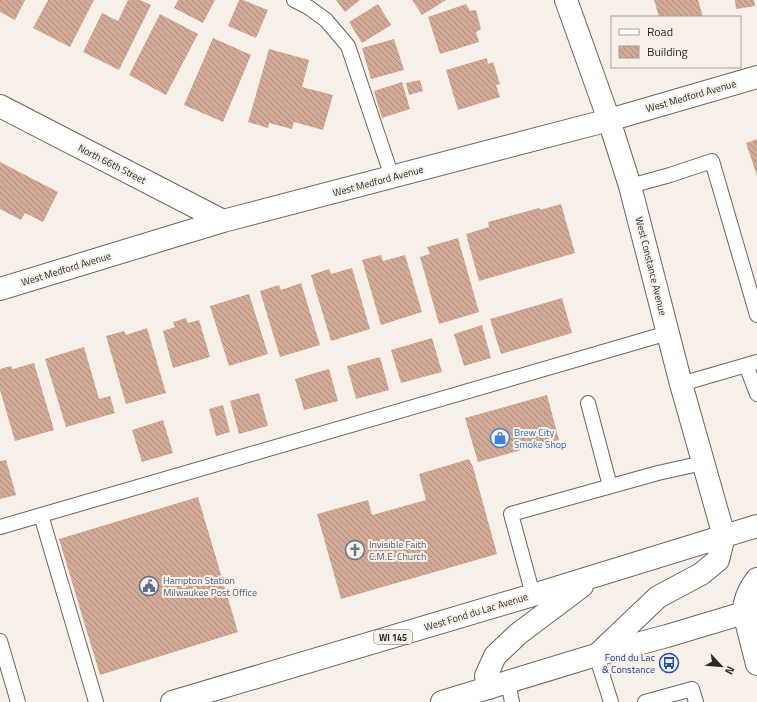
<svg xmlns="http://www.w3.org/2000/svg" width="757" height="702" viewBox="0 0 757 702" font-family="'Titillium Web',sans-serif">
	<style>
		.building { fill: url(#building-back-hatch) }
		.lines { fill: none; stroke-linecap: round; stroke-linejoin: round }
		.service-casing { stroke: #6b655e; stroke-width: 16 }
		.minor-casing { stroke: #6b655e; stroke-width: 24 }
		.primary-casing { stroke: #6b655e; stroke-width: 24 }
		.service { stroke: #fff; stroke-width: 14 }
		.minor { stroke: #fff; stroke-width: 22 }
		.primary { stroke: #fff; stroke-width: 22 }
		.labels { text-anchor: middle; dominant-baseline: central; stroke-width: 4; stroke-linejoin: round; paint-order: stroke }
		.shield { fill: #f7f0e8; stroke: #686560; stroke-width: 1 }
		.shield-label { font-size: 9px; font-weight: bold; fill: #2b2926 }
		.street-label { font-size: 10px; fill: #2b2926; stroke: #f7f0e8 }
		.shop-label { font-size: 10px; fill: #366cbe; stroke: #f7f0e8; text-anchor: start }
		.worship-label { font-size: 10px; fill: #5b616d; stroke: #f7f0e8; text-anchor: start }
		.service-label { font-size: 10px; fill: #4e5e75; stroke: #f7f0e8; text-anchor: start }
		.transit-label { font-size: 10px; fill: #164399; stroke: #f7f0e8; text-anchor: end }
	</style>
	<defs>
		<pattern id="building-back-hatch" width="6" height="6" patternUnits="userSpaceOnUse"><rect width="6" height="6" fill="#d3aa98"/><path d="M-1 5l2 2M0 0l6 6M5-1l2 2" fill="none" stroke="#ab8a7c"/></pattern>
	</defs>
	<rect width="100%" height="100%" fill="#f7f0e8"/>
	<path class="building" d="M0,0H25L15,20L0,12Z
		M48,0H94L70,47L33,28Z
		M128,0H140L151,5L119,70L83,52L102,13L118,21Z
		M178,0H215L203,23L174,8Z
		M239,0H243L268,10L256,38L228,26Z
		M336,0H360L345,12Z
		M412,0H446L422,15Z
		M654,0H698L703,17H659Z
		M735,0H754L755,6L736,9Z
		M378,4L391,25L362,43L349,22Z
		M466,4L470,11L476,10L481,29L476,32L479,42L440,54L428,17Z
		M160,14L198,34L166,95L129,75Z
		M213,38L251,55L223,122L184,105Z
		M394,39L404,70L371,79L362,48Z
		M269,49L309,60L302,87L333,95L323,130L294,122L292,129L269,123L268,128L248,122Z
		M487,58L488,64L493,62L500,84L496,85L500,97L458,110L446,70Z
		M420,80L423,91L409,95L406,83Z
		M402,82L410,109L382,118L374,91Z
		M757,139V176L746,143Z
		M0,162L58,192L43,222L25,213L21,220L0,209Z
		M561,204L575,253L479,281L466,234L489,227L488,222L539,208L540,210Z
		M458,238L479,312L439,324L420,257L430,254L427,247Z
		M381,255L383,261L405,255L422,312L381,325L362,260Z
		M352,268L370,329L331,341L311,275L329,269L331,274Z
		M301,283L320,345L280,357L260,291L279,285L281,290Z
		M249,294L268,354L229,366L210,306Z
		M562,298L572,333L501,354L490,319Z
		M186,318L188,323L199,320L210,357L173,368L163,331L175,327L173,322Z
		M482,325L491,358L464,366L454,334Z
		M147,328L166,393L126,404L106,336L124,331L126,335Z
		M432,338L442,372L401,383L391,350Z
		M84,347L99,399L110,396L115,413L66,427L45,359Z
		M380,357L389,390L356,399L347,366Z
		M34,363L54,430L15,441L0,390V369L11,366L13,369Z
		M329,369L338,401L304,410L295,379Z
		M259,393L268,426L239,434L230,401Z
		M547,395L559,440L478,462L465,418Z
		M223,405L230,432L216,436L209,409Z
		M163,420L173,453L142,462L132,430Z
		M469,459L473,467L497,554L341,599L317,514L368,500L372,515L426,500L419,474Z
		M6,460L16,495L0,499V461Z
		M198,497L238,632L100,675L59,539Z"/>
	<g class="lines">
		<defs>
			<path id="service" d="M294,0L308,7L326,20L348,46L392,177
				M630,186L670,175L712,161L757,315
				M746,365L757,394
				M681,384L757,362
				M588,403L610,486
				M41,515L96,702
				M0,527L668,333
				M533,595L511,514L658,473L703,463
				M0,641L18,702
				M596,655L611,702
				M508,682L512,702
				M645,702L692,689L696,702"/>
			<path id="minor" d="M566,0L609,120L630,186L681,384L724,536
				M0,106L223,221
				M0,289L223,221L609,120L757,77
				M744,613L757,664"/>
			<path id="primary" d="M744,613C744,599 749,589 757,579
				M599,653L658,597L701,574L718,560L724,536
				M489,688L486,676L495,656L518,634L582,586
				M172,702L533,595L757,526
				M442,702L596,655L667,636L757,609"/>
		</defs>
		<use href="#service" class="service-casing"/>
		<use href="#minor" class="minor-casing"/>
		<use href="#primary" class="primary-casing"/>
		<use href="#service" class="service"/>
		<use href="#minor" class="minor"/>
		<use href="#primary" class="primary"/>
	</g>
	<defs>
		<symbol id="shop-ring" viewBox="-11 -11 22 22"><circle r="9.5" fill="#f7f0e8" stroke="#3f7fe0" stroke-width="1.5"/><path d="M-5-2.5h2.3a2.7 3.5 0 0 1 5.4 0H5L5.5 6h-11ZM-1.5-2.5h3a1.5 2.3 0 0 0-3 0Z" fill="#3f7fe0"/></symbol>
		<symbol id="church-ring" viewBox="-11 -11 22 22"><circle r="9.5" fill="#f7f0e8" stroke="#6b7280" stroke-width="1.5"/><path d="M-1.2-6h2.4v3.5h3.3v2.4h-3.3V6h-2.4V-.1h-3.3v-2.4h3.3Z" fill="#6b7280"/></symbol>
		<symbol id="civic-ring" viewBox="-11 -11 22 22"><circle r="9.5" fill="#f7f0e8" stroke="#5c6f8a" stroke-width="1.5"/><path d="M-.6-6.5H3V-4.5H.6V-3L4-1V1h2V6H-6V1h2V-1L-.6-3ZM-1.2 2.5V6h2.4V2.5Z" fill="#5c6f8a"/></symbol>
		<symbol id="bus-ring" viewBox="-11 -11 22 22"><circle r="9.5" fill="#f7f0e8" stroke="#1a4fb4" stroke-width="1.5"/><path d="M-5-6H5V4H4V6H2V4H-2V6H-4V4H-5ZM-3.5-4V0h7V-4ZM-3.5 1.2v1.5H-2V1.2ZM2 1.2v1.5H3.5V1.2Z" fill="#1a4fb4"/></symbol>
	</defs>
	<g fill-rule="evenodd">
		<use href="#shop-ring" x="489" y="427" width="22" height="22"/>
		<use href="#church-ring" x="344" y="539" width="22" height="22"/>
		<use href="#civic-ring" x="138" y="575" width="22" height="22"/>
		<use href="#bus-ring" x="658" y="652" width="22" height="22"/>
	</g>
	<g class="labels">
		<rect class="shield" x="374" y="630" width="38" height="14" rx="3"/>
		<g class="shield-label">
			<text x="393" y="637">WI 145</text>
		</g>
		<g class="street-label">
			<text transform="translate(691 96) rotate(-16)">West Medford Avenue</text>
			<text transform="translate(112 164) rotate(27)">North 66th Street</text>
			<text transform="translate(378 181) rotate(-15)">West Medford Avenue</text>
			<text transform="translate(651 266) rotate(76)">West Constance Avenue</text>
			<text transform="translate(66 269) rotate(-17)">West Medford Avenue</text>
			<text transform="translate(476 612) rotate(-17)">West Fond du Lac Avenue</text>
		</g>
		<g class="shop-label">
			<text x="514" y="432">Brew City<tspan x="514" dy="12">Smoke Shop</tspan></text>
		</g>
		<g class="worship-label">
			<text x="369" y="544">Invisible Faith<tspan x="369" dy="12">C.M.E. Church</tspan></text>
		</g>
		<g class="service-label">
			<text x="163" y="580">Hampton Station<tspan x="163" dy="12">Milwaukee Post Office</tspan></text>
		</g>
		<g class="transit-label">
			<text x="655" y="657">Fond du Lac<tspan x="655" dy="12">&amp; Constance</tspan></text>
		</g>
	</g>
	<rect x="611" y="16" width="130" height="52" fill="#f7f0e8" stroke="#a5a09a"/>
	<rect x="619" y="29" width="20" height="6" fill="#ffffff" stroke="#a5a09a"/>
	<text x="647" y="36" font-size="12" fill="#2b2926">Road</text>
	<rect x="619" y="46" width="20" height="12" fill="url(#building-back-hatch)" stroke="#a5a09a"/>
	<text x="647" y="56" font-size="12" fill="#2b2926">Building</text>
	<g transform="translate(721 666) rotate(116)" stroke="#f7f0e8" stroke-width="3" paint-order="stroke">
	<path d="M0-3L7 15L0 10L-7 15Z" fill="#2b2926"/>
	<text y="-6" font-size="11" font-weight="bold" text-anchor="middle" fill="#2b2926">N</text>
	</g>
</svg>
